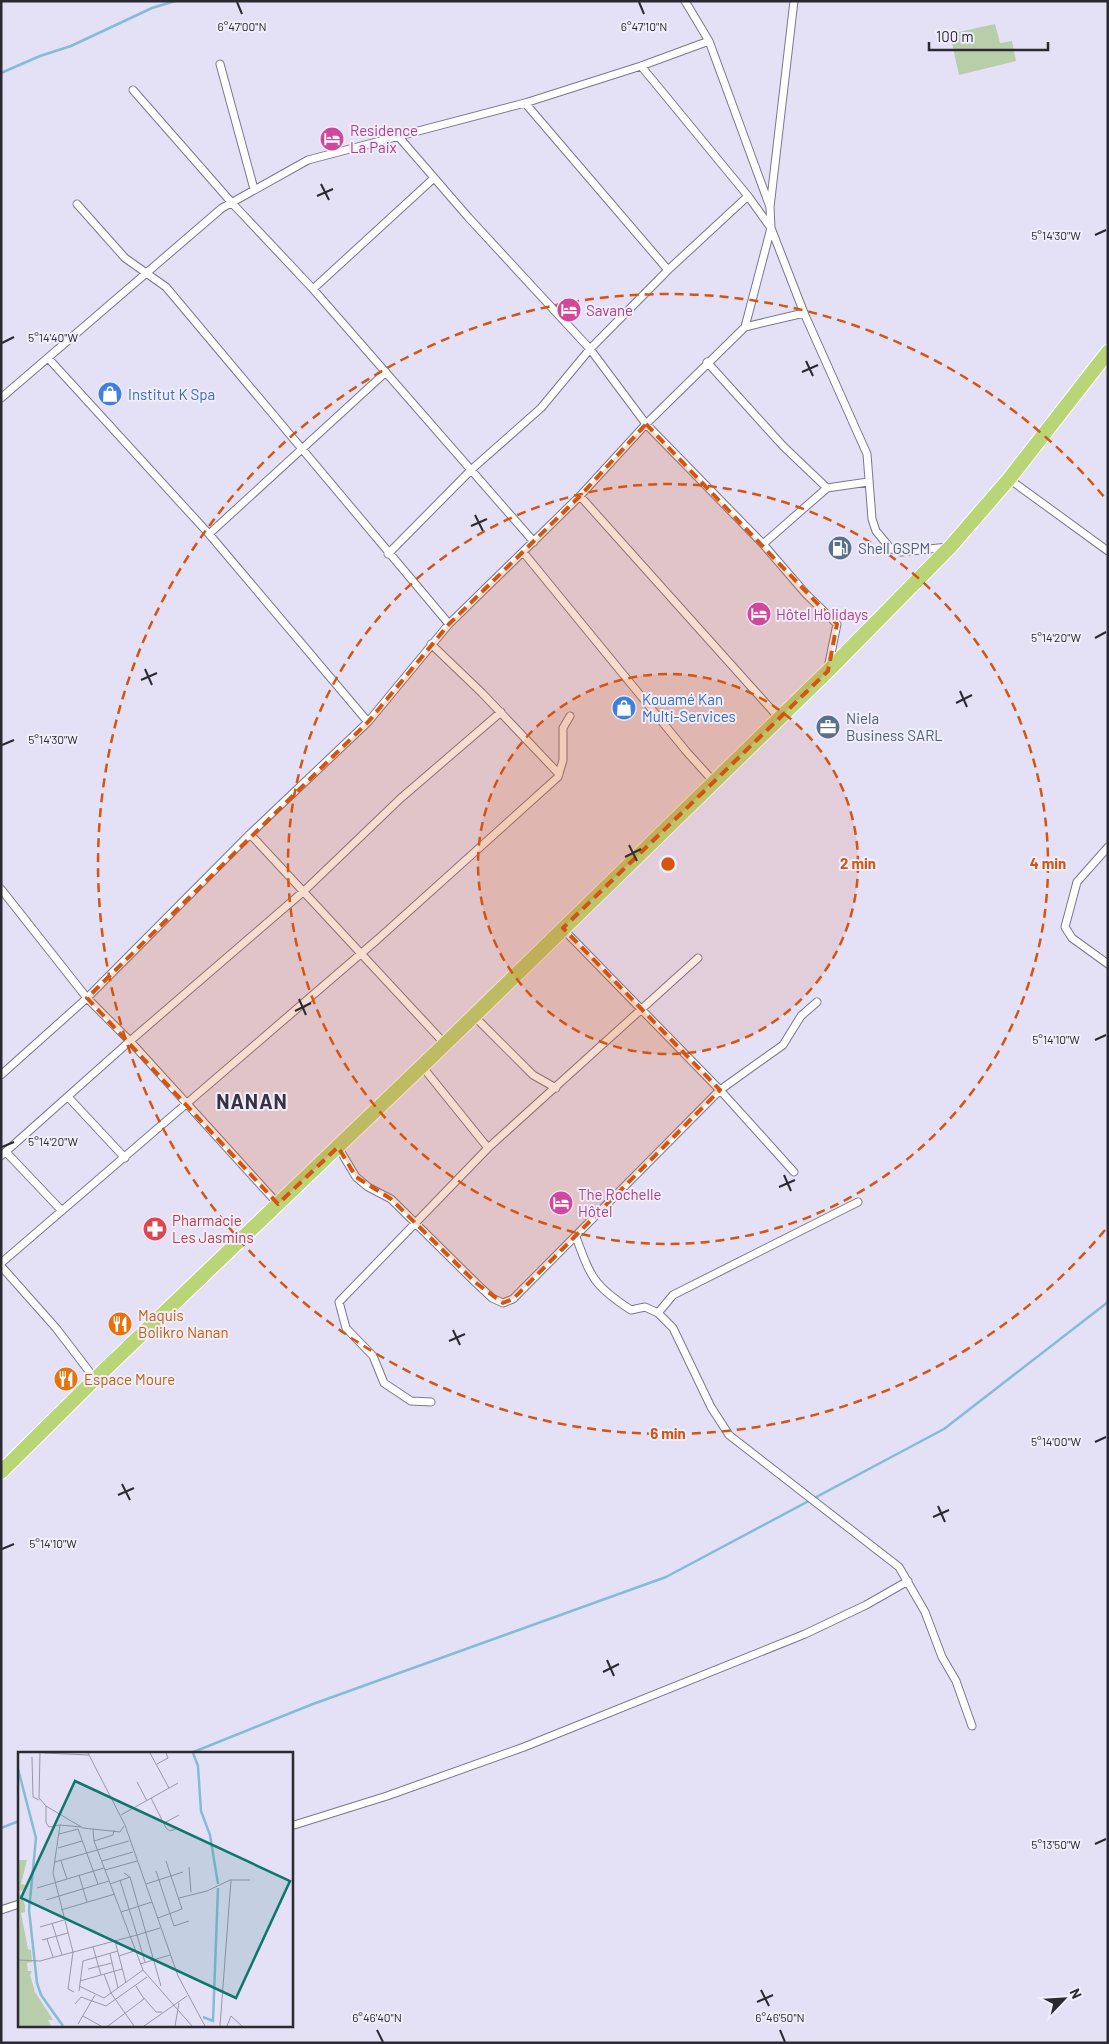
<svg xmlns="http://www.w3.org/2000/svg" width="1109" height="2044" viewBox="0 0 1109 2044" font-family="Barlow,sans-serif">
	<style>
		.green { fill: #b8cdaa }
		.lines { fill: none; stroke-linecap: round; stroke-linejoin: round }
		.stream { stroke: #84bdd3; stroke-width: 2.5 }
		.street-casing { stroke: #7b778b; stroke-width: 9 }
		.highway-casing { stroke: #fff; stroke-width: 16 }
		.street { stroke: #fff; stroke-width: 7 }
		.highway { stroke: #bad578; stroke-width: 14 }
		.marked { fill: #d55410; fill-opacity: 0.2; stroke: #d55410; stroke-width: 4; stroke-dasharray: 10 6; stroke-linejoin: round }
		.ticks { fill: none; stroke: #2b2932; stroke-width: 2 }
		.ring { fill: none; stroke: #d55410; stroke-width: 2.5; stroke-dasharray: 9 6 }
		.labels { text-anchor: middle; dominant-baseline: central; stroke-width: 4; stroke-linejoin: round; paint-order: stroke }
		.hotel-label { font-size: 15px; fill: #b23c85; stroke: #f1eefc; text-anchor: start }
		.shop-label { font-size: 15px; fill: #366cbe; stroke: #f1eefc; text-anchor: start }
		.service-label { font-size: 15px; fill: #4e5e75; stroke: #f1eefc; text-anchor: start }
		.health-label { font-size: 15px; fill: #be3a42; stroke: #f1eefc; text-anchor: start }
		.food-label { font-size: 15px; fill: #c56008; stroke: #f1eefc; text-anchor: start }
		.district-label { font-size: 20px; font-weight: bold; letter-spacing: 1px; fill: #363243; stroke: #f1eefc }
		.inset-river { fill: none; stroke: #84bdd3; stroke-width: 2.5 }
		.inset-road { fill: none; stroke: #9a97a8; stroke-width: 1 }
		.view { fill: #0f766e; fill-opacity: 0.15; stroke: #0f766e; stroke-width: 2.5 }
		.inset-edge { fill: none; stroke: #2b2932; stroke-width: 2.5 }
		.ticks-label { font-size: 12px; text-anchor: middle; fill: #2b2932; stroke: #f1eefc; stroke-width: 4; stroke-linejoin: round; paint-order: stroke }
		.centre { fill: #d55410; stroke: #f1eefc; stroke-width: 2.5 }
		.ring-label { font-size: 15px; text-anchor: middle; font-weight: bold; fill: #d55410; stroke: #f1eefc; stroke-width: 4; stroke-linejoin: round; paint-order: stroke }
	</style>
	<rect width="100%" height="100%" fill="#e4e0f6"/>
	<path class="green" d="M995,24L1000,43L1012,41L1016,61L959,75L950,34Z"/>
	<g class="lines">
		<path class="stream" d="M1,73L40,56L71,46L152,8L175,1
			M191,1753L313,1704L666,1577L944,1429L1108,1302
			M1,1828L19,1821"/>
		<defs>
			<path id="street" d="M685,1L709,41
				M794,1L770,207L771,228L804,313L867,454L872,519L876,531L891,549L901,552L948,547
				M220,64L254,189
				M641,66L748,196L771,228L745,327
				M133,90L232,203L313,289L534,542
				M525,103L668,270
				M398,136L468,217L590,349L646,424L763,544L806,594L837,624L828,668
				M77,204L125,258L166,287L449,624
				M313,289L434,178
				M48,358L209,534L368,722
				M707,362L783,446L827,488L868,482
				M1,398L222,208L308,160L525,103L641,66L709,41L770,207
				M1009,479L1108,551
				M580,496L779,718
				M209,534L386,372
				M763,544L827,488
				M523,552L686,751L714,782
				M388,554L472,469L541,408L590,349L668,270L748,196
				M431,644L482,693L559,774
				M250,834L445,1044
				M1108,847L1077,882L1065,927L1072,938L1108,964
				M1,889L87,998L130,1041L304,891L401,798L501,712
				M563,929L720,1090L794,1172
				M473,1015L533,1075L556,1088
				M421,1065L488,1148
				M1,1075L87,998L250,834L368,722L449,624L580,496L646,424L745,327L804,313
				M69,1098L125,1158
				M338,1147L356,1177L368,1187L391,1199L476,1283L492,1298L503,1303L513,1299L720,1090L783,1045L801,1016L817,1002
				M6,1152L61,1210
				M1,1156L130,1041L278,1204
				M576,1237C591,1278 594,1286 631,1310L645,1307L658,1313L673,1328L711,1407L729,1435L899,1567L925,1612L942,1657L956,1681L972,1726
				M1,1263L378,939L558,777L563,760V728L570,716
				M1,1266L56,1328L95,1379
				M658,1313L673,1295L858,1202
				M431,1402L411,1401L384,1383L373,1356L346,1328L339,1302L488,1148L698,958
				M291,1826L387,1796L524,1747L805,1634L866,1605L908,1581
				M1,1910L19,1904"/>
			<path id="highway" d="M1,1472L95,1379L445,1044L828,671L951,546L1009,479L1108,352"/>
		</defs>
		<use href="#street" class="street-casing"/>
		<use href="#highway" class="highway-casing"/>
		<use href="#street" class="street"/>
		<use href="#highway" class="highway"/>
	</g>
	<path class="marked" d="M646,424L837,624L828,671L563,928L720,1090L513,1299L503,1303L476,1283L391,1199L356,1177L338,1147L278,1204L87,998L368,722L449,624L580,496Z"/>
	<path class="ticks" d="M237,2L242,14M639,2L644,14M321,184L329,200M317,196L333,189M1095,235L1106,230M2,343L14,337M806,361L813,376M802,372L818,365M475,515L483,531M471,526L487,519M1095,638L1106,632M145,669L152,685M141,680L157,673M960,691L967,707M956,703L972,695M2,745L14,740M629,845L637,861M625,857L641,849M299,999L306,1015M295,1011L311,1003M1095,1040L1106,1035M2,1147L14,1142M784,1175L791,1191M779,1187L795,1180M453,1330L460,1345M449,1341L465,1334M1095,1442L1106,1437M122,1484L130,1500M118,1495L134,1488M938,1506L945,1522M933,1517L949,1510M2,1549L14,1544M607,1660L614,1676M603,1672L619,1664M1095,1844L1106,1839M761,1990L769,2006M757,2002L773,1995M377,2030L383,2042M780,2030L785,2042"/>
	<circle cx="668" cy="864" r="190" fill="#d55410" fill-opacity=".12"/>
	<g class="ring">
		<circle cx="668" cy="864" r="190"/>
		<circle cx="668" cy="864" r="380"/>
		<path d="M1105 1230A570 570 0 1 1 1105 498"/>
	</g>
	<defs>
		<symbol id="hotel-disc" viewBox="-11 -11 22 22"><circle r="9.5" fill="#d1479c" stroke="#f1eefc"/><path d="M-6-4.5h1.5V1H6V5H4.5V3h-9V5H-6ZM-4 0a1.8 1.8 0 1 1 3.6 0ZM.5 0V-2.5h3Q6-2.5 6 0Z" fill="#fff"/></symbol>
		<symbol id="shop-disc" viewBox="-11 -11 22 22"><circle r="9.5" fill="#3f7fe0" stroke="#f1eefc"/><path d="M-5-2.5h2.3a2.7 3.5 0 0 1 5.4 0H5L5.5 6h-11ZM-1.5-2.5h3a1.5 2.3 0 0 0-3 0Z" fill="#fff"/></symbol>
		<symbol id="fuel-disc" viewBox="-11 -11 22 22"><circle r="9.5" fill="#5c6f8a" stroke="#f1eefc"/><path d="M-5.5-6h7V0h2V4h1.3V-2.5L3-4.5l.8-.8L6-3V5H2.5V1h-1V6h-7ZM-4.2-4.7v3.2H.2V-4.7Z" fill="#fff"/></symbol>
		<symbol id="office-disc" viewBox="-11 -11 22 22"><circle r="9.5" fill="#5c6f8a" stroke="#f1eefc"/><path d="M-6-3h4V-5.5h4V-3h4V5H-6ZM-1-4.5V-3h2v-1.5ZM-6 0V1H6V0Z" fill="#fff"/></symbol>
		<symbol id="pharmacy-disc" viewBox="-11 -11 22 22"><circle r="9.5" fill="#e0444e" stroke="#f1eefc"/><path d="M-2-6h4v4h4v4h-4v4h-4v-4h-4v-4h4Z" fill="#fff"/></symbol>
		<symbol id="restaurant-disc" viewBox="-11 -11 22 22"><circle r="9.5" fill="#e8710a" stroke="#f1eefc"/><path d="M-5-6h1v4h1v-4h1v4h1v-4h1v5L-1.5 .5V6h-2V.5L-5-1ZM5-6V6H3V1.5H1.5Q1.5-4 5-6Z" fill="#fff"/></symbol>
	</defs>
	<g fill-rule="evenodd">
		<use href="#hotel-disc" x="318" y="125" width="28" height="28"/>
		<use href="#hotel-disc" x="555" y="296" width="28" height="28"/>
		<use href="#shop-disc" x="96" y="380" width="28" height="28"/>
		<use href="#fuel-disc" x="826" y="534" width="28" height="28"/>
		<use href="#hotel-disc" x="745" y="600" width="28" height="28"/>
		<use href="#shop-disc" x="610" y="694" width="28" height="28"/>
		<use href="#office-disc" x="814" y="713" width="28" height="28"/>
		<use href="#hotel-disc" x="547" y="1189" width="28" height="28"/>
		<use href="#pharmacy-disc" x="141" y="1215" width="28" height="28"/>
		<use href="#restaurant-disc" x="106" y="1310" width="28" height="28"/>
		<use href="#restaurant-disc" x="52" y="1365" width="28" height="28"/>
	</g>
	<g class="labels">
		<g class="hotel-label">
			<text x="350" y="130">Residence<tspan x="350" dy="17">La Paix</tspan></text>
			<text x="586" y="310">Savane</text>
			<text x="776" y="614">Hôtel Holidays</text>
			<text x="578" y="1194">The Rochelle<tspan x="578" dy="17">Hôtel</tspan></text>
		</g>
		<g class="shop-label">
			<text x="128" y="394">Institut K Spa</text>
			<text x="642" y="699">Kouamé Kan<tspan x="642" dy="17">Multi-Services</tspan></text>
		</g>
		<g class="service-label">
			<text x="858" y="548">Shell GSPM</text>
			<text x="846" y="718">Niela<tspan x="846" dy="17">Business SARL</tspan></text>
		</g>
		<g class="health-label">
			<text x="172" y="1220">Pharmacie<tspan x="172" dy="17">Les Jasmins</tspan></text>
		</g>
		<g class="food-label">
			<text x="138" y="1315">Maquis<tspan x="138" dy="17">Bolikro Nanan</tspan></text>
			<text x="84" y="1379">Espace Moure</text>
		</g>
		<g class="district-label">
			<text x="252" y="1101">NANAN</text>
		</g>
	</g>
	<g transform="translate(18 1752)">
		<rect width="275" height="275" fill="#e4e0f6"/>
		<path d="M0,108H9L3,132L8,133L7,138L1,139L7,153V160L3,161L10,197L13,198L14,210L9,211L10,219H14L12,223L17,240L35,268H30L33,274H0Z" fill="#b8cdaa"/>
		<path class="inset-river" d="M175,1L180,14L183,59L192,83L200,132M0,17L18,86L11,158L19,231L23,243L45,274M185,265L195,269L200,136"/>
		<path class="inset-road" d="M22,1L21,46L28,54L65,76L102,80L106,74M26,1L71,3M70,1L107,73L160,224L187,274M132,1L151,36M14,5L15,45L21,48M139,12L150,6L148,1M119,30L129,49M133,46L148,76L152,79L160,76M28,54V71L31,75L42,73M103,63L160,31M146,71L161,63M60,77L80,132M75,77L76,89L125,218L174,274M41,82L60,77M76,89L95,83L96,78M40,96L64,89M43,109L49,127M84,109L115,100M37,110L111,89M171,115L173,140M87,118L119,109M138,119L156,174L171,169M106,121L112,125L143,234M61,123L69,150M92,132L112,125M128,132L165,120M19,136L86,116M161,146L189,139L212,128H232M28,148L91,129M43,158L97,142M103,160L134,150M140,166L164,157L148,109M34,171L44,203M22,175L46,168M29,187L35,205M24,188L50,181M97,189L108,231M75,195L83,223M92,202L100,236M101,204L116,199M0,208L22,209L119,183L102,128M127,210L119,183L142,176M122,212L152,203M70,217L94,211M86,222L93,241L116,274M62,229L104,217M61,234L86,246L125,218M61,239L65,209L100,199M56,240L50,237L55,200L35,121L42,73L63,75M126,246L138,260H144M57,252L63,245L88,254L129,225M65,264L83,274M60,272L77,243M90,274L126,247L118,234M126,274L169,244M157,274L161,251M202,274L213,128M209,274L213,264L224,274"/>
		<path class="view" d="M57,29L272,129L218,246L3,146Z"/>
		<rect width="275" height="275" class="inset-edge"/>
	</g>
	<g class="ticks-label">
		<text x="242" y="31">6°47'00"N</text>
		<text x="644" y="31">6°47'10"N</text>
		<text x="1056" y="240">5°14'30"W</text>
		<text x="53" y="342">5°14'40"W</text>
		<text x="1056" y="642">5°14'20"W</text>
		<text x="53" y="744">5°14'30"W</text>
		<text x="1056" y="1044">5°14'10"W</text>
		<text x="53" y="1146">5°14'20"W</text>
		<text x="1056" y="1446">5°14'00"W</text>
		<text x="53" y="1548">5°14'10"W</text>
		<text x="1056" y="1849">5°13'50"W</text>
		<text x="377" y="2022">6°46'40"N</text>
		<text x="780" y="2022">6°46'50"N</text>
	</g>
	<circle cx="668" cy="864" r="8" class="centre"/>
	<g class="ring-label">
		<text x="858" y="869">2 min</text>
		<text x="1048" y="869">4 min</text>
		<text x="668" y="1439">6 min</text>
	</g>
	<rect width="1109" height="2044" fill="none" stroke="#2b2932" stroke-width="5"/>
	<g transform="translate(1064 1999) rotate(65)" stroke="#f1eefc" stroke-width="4" paint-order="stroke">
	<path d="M0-4L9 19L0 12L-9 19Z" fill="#2b2932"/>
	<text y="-8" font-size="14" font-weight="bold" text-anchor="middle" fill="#2b2932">N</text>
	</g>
	<path d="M929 42v8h119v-8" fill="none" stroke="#2b2932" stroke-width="2.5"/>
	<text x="936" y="42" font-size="15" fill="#2b2932" stroke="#f1eefc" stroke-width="4" paint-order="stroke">100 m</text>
</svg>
